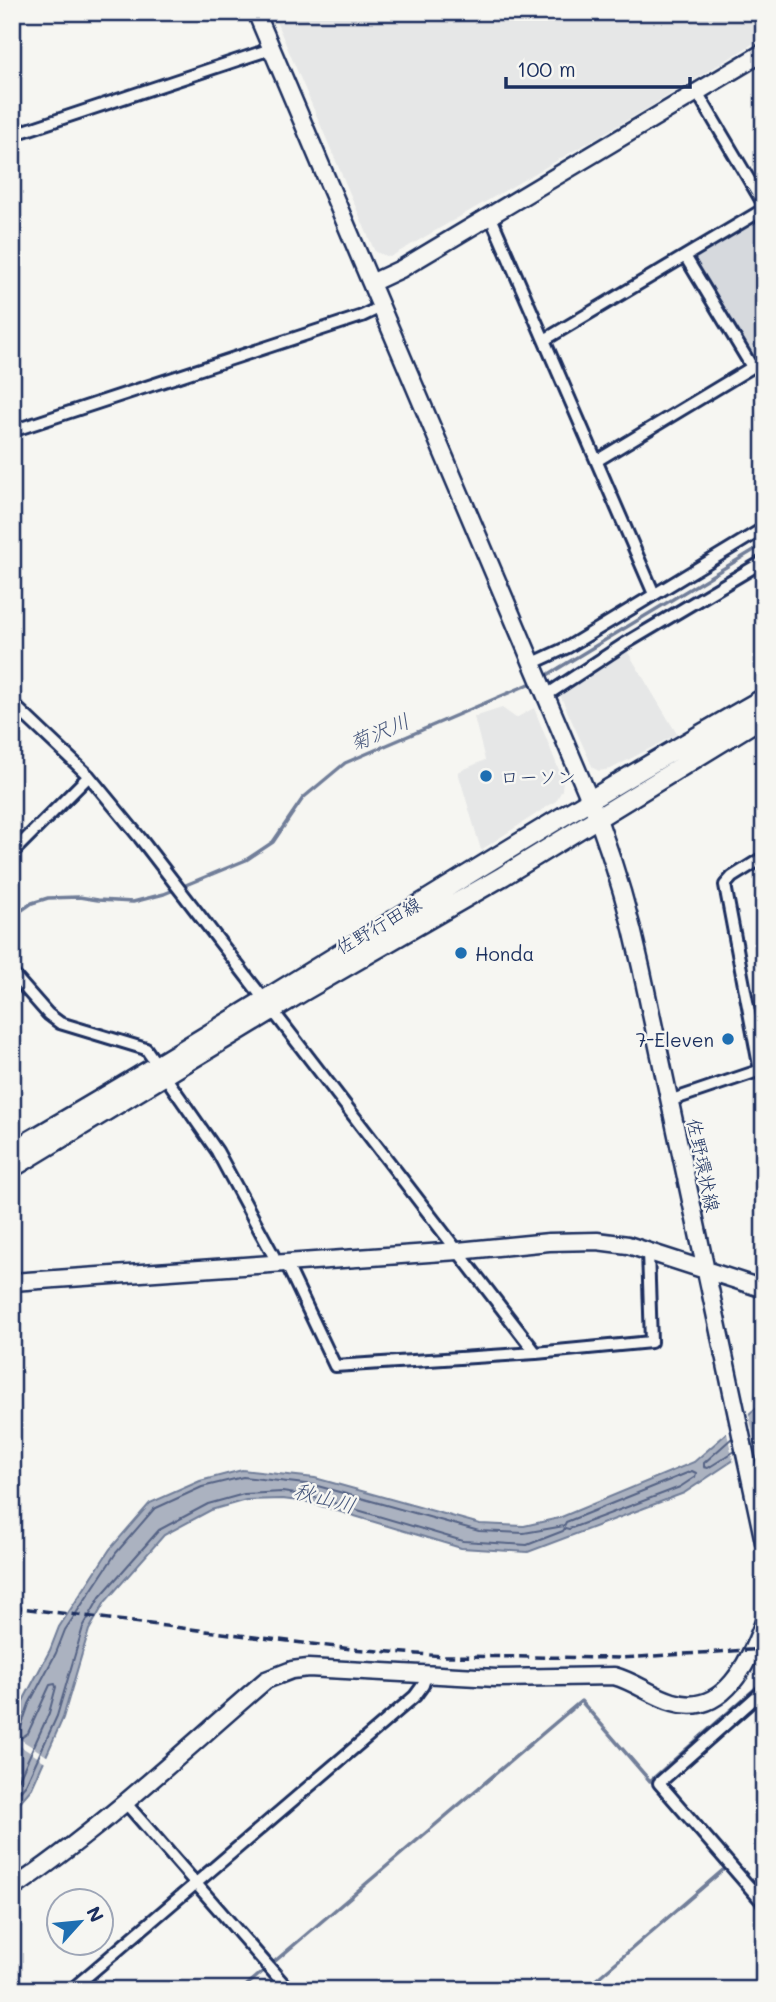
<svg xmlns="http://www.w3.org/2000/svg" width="776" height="2002" viewBox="0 0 776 2002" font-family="Mali,'Klee One',sans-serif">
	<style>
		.built { fill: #e6e7e7 }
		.green { fill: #d6d9dd; stroke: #78849e; stroke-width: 2 }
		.water { fill: #abb2c0; stroke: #717e99; stroke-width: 2 }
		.pier { fill: #f6f6f2 }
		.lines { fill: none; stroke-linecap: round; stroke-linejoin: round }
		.shore { stroke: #556385; stroke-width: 2 }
		.stream { stroke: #717e99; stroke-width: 3.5 }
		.street-casing { stroke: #1b2f5e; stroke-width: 16 }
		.secondary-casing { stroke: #1b2f5e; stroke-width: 21 }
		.primary-casing { stroke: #1b2f5e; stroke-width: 23 }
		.street { stroke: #f6f6f2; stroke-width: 10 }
		.secondary { stroke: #f6f6f2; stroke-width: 16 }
		.primary { stroke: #f6f6f2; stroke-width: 18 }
		.rail { stroke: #1b2f5e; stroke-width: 3.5; stroke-dasharray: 10 5; stroke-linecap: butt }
		.poi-dot { fill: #1f6fb2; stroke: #f6f6f2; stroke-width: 2.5 }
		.labels { text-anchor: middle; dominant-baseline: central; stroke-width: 5; stroke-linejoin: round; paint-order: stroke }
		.poi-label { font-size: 19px; fill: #1b2f5e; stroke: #f6f6f2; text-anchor: start }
		.street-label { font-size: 19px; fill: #1b2f5e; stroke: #f6f6f2 }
		.water-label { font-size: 21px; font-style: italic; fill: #46567b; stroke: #f6f6f2 }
	</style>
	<rect width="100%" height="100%" fill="#f6f6f2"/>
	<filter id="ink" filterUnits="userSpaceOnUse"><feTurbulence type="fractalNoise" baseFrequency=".0143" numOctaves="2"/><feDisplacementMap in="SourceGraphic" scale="14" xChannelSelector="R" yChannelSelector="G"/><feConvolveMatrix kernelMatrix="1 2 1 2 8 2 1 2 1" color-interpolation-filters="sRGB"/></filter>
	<g filter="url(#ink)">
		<path class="built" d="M272,12H764V37L648,108L390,257L375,252Z
			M626,649L677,734L611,769L599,771L593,768L561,697L564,688Z
			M502,708L516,718L534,708L563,780L562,790L556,801L481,850L458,772L485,760L474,717Z"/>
		<path class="green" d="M758,219L764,221V353L756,358L750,357L694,264V257Z"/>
		<path class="water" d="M764,1401V1440L684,1493L528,1552L461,1548L308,1502L282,1499L246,1500L211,1510L164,1535L105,1602L89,1630L63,1718L32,1788L12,1811V1733L23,1701L50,1650L59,1627L110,1549L150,1503L200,1481L242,1470L315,1478L480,1524L524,1526L559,1518L694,1462Z"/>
		<path class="pier" d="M748,1409L756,1449L734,1464L726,1429Z
			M12,1734L50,1758L47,1763L12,1741Z"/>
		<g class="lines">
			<path class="shore" d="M732,1438L704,1463V1467L708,1468L735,1451
				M12,1731L21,1727L29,1704L56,1653L65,1630L116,1553L154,1509L202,1487L243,1477L314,1485L479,1531L524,1533L564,1526L566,1522L692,1471L696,1473L695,1477L680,1487L569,1529L565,1528L563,1531L527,1545L463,1541L310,1496L282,1492L244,1494L208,1504L159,1530L100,1597L83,1627L57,1716L26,1784L12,1800
				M12,1740L21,1738L28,1733L50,1685L55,1684L56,1687L49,1713L19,1779L12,1787"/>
			<path class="stream" d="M544,677L764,544
				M12,917L32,903L48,898L79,897L98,900L133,902L164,894L246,860L273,842L303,798L345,763L534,682
				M241,1990L581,1701L650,1781L758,1686
				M584,1990L723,1870"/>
			<defs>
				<path id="street" d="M697,92L764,205
					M12,135L271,49
					M490,215L654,594
					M685,256L752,367
					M546,339L764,209
					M12,431L362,316L381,307
					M598,460L764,360
					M531,664L568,647L764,528
					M545,696L626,643L764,561
					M12,703L89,776L140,838L536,1353
					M12,853L89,776
					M764,857L732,877L725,885L760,1070L764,1078
					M12,973L48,1014L60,1023L146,1049L217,1151L278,1264
					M669,1101L764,1069
					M286,1263L335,1366L536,1353L651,1342L648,1251
					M764,1690L659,1783L764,1904
					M124,1801L289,1990
					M71,1990L415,1696L423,1685L426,1676"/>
				<path id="secondary" d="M256,12L598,819C616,868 630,916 641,967L764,1542
					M371,283L401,269L764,52
					M12,1282L458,1251L549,1242L597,1241L628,1245L764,1289
					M12,1889C103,1828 183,1751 266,1680L292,1670L308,1668L496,1678L614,1676C636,1682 652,1696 673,1702C724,1718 750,1660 764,1622"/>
				<path id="primary" d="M12,1151C266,1005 509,843 764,698
					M12,1168L302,992L503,876L764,716"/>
			</defs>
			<use href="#street" class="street-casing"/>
			<use href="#secondary" class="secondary-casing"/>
			<use href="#primary" class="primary-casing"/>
			<use href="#street" class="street"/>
			<use href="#secondary" class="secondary"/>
			<use href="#primary" class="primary"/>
			<path class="rail" d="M12,1607L352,1649L444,1656L622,1658L764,1649"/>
		</g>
	</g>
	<g class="poi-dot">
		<circle cx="486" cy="776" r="7"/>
		<circle cx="461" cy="953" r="7"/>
		<circle cx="728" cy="1039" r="7"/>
	</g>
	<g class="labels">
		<g class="poi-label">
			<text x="500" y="776">ローソン</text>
			<text x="475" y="953">Honda</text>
			<text x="714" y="1039" text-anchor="end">7-Eleven</text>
		</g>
		<g class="street-label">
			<text transform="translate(378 925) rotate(-30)">佐野行田線</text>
			<text transform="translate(704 1165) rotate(78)">佐野環状線</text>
		</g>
		<g class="water-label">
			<text transform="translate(379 731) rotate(-23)">菊沢川</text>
			<text transform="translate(325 1497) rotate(15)">秋山川</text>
		</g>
	</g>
	<rect width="776" height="2002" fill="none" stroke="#f6f6f2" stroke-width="42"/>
	<rect x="21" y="21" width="734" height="1960" fill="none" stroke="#1b2f5e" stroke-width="2.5" filter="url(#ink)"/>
	<g transform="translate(80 1922) rotate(63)"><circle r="33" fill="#f6f6f2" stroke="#9ea6b7" stroke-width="2"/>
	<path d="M0-5L12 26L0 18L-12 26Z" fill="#1f6fb2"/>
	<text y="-10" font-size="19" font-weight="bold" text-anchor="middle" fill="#1b2f5e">N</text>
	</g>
	<path d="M506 77v10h184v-10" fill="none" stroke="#1b2f5e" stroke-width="3.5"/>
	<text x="517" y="77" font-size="21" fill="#1b2f5e" stroke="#f6f6f2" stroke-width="5" paint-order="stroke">100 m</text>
</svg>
